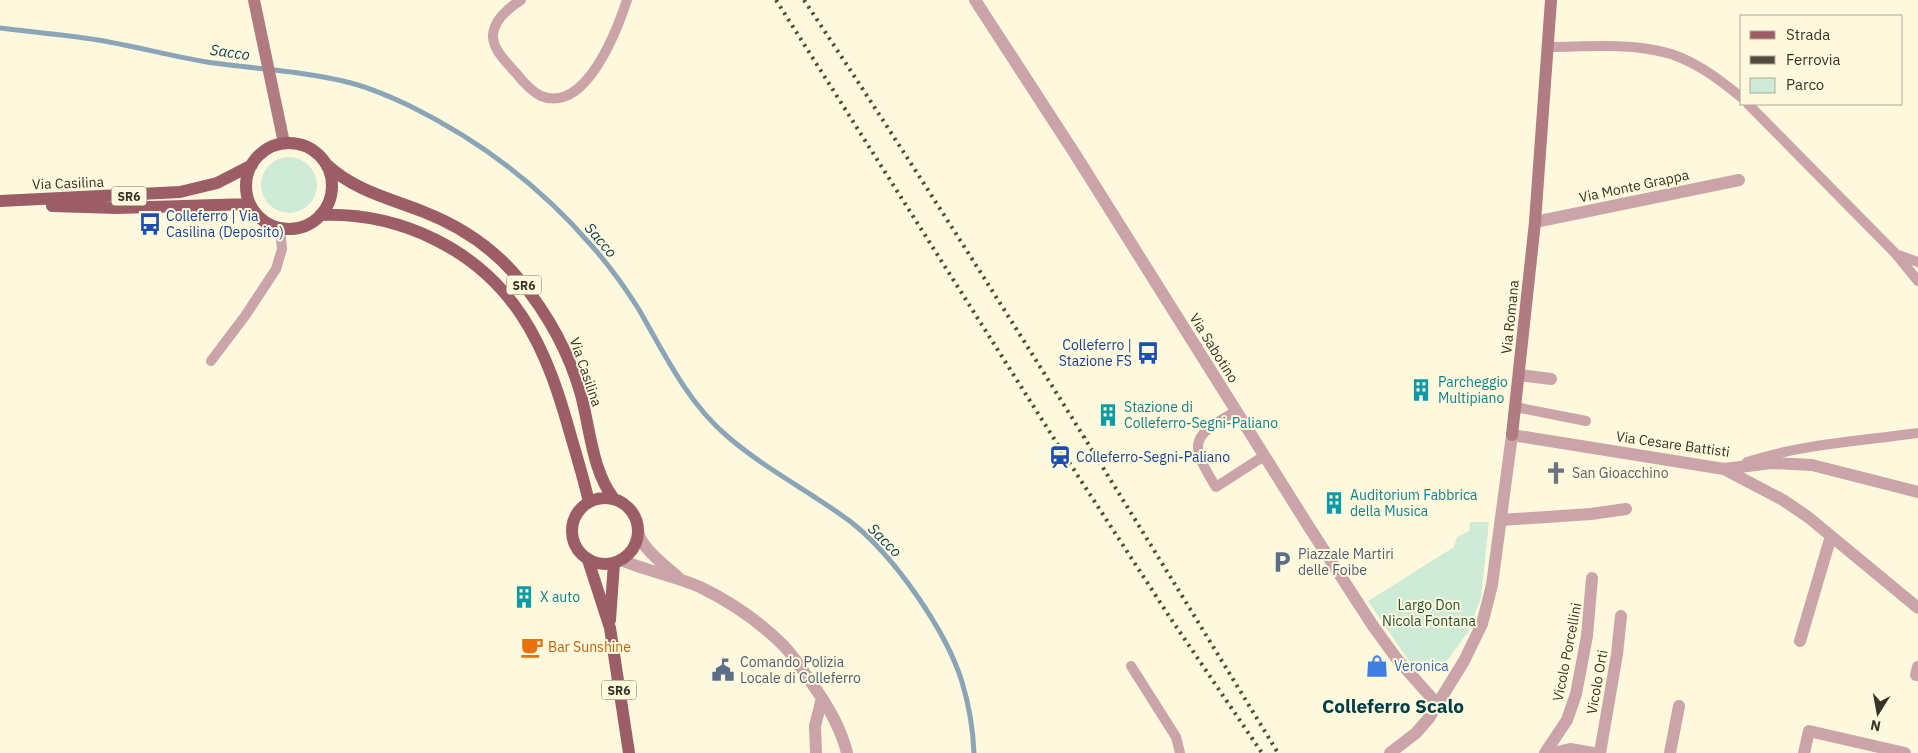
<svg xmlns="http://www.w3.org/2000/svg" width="1918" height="753" viewBox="0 0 1918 753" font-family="'IBM Plex Sans',sans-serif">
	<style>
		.green { fill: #ceebd8 }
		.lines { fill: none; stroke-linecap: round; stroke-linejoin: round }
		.stream { stroke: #8aa5b8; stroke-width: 5 }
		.lane { stroke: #caa4a9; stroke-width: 10 }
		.street { stroke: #caa4a9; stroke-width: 12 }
		.secondary { stroke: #b17b82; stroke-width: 12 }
		.primary { stroke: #9d5d67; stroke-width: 12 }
		.rail { stroke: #504d3e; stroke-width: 4; stroke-dasharray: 2.5 5; stroke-linecap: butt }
		.labels { text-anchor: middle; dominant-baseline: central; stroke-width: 4; stroke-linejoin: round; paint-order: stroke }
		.shield { fill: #fef9dd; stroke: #736f5e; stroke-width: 1 }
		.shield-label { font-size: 12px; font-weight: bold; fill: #373427 }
		.street-label { font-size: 14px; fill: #373427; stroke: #fef9dd }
		.transit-label { font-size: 14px; fill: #164399; stroke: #fef9dd; text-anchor: start }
		.culture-label { font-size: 14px; fill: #0d838f; stroke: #fef9dd; text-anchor: start }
		.worship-label { font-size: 14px; fill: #5b616d; stroke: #fef9dd; text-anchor: start }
		.service-label { font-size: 14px; fill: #4e5e75; stroke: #fef9dd; text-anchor: start }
		.park-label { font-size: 14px; fill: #215136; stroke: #fef9dd }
		.food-label { font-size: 14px; fill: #c56008; stroke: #fef9dd; text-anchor: start }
		.shop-label { font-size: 14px; fill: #366cbe; stroke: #fef9dd; text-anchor: start }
		.water-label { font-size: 15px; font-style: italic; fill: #083c57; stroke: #fef9dd }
		.district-label { font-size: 19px; font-weight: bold; fill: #003d4b; stroke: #fef9dd }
	</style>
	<rect width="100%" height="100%" fill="#fef9dd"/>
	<path class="green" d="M261 185a28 28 0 1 1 56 0a28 28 0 1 1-56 0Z
		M1470,522H1489L1481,598L1468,632L1444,665L1413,667L1368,601L1454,547L1457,537L1469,531Z"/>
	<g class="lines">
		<path class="stream" d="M0,28C32,32 65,35 98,40C134,46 170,56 207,62C252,69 298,70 343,81C366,86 389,96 410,106C479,140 541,187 591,245C608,264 624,286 638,308C664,353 687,402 727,436C765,469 811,492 851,522C894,556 946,630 962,682C969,705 973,729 974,753"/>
		<path class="lane" d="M521,0C510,7 494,20 493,35C492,49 507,63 516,73C523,82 531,91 541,96C586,114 617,30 627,0
			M1548,47C1584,47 1623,43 1659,51C1690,57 1718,78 1742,98
			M1748,104L1895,253L1918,281
			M1898,255L1918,262
			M211,361L245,316L276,269L282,249L280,228
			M1515,407L1586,421
			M1236,411C1191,437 1188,442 1216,487L1264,456
			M1747,462C1803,444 1860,441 1918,433
			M1131,666L1176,737L1180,753"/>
		<path class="street" d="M975,0L1075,154L1309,527L1373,626L1397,659L1438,705
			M1535,222L1739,180
			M1519,375L1551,379
			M1724,469L1783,500L1808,517L1918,608
			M1501,520L1591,514L1626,509
			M639,534C641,548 668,568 679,578
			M621,560C647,571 675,576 700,587C731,602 760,622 784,646C795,658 804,672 813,685C828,706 841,728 847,753
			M1800,641L1831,536
			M1916,675L1918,667
			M816,753L815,726L822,698
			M1390,753L1416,733L1429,718L1464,661L1482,624L1492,585L1512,435L1724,469L1771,463L1812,465L1918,492
			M1545,753L1567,720L1576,694L1587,636L1592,578
			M1554,753L1570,749L1593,753
			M1600,753L1617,654L1621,616
			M1670,753L1679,706
			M1804,753L1809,731L1905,753"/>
		<path class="secondary" d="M254,0L284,143
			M1512,435L1535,222L1551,0"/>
		<path class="primary" d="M246 186a43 43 0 1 1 86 0a43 43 0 1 1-86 0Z
			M326,164C355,191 389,198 424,212C460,226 494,249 519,279C547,313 569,352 581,395C590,428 592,471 614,499
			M0,201L180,192L217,183L252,165
			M52,206L117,208L250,204
			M320,215C400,212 478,249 522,316C547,354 560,397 572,440C578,460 584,481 589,502
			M572 531a33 33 0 1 1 66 0a33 33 0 1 1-66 0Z
			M588,560L610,628L629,753
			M610,620L614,563"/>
		<path class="rail" d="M776,0L1065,456L1169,616L1262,753
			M804,0C968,247 1124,500 1278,753"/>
	</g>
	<defs>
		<symbol id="bus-bare" viewBox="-9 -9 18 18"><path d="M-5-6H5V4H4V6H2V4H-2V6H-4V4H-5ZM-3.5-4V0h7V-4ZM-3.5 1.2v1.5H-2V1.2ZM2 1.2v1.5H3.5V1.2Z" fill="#1a4fb4" stroke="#fef9dd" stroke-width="2.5" paint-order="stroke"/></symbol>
		<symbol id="building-bare" viewBox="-9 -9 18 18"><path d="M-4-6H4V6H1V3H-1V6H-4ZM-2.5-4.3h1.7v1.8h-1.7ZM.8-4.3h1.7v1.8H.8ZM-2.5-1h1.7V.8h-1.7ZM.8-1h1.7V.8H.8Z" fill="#0f9aa8" stroke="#fef9dd" stroke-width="2.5" paint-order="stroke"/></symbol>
		<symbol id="station-bare" viewBox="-9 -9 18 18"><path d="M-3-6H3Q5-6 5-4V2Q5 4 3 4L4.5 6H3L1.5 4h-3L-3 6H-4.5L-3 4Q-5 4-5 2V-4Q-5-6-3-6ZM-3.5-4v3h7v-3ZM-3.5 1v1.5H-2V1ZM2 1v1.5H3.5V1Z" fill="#1a4fb4" stroke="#fef9dd" stroke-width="2.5" paint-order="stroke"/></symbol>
		<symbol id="church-bare" viewBox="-9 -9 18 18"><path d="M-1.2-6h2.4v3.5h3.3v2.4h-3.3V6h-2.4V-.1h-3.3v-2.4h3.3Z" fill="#6b7280" stroke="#fef9dd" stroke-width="2.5" paint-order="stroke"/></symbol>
		<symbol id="parking-bare" viewBox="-9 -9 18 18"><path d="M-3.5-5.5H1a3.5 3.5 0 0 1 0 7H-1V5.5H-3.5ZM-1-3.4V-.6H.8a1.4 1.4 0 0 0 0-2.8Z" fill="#5c6f8a" stroke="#fef9dd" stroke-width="2.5" paint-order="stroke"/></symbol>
		<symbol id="cafe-bare" viewBox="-9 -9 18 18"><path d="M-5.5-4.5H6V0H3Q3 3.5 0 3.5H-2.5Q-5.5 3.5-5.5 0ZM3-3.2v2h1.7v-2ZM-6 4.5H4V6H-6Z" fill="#e8710a" stroke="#fef9dd" stroke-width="2.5" paint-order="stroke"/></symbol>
		<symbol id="shop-bare" viewBox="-9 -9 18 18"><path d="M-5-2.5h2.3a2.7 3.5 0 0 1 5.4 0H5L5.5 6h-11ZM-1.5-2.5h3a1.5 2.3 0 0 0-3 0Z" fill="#3f7fe0" stroke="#fef9dd" stroke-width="2.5" paint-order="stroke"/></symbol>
		<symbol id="civic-bare" viewBox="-9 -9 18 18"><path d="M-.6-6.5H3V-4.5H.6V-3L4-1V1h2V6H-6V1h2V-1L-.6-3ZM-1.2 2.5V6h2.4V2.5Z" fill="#5c6f8a" stroke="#fef9dd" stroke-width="2.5" paint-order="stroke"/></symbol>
	</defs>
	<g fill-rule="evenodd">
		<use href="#bus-bare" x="134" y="208" width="32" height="32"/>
		<use href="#bus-bare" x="1132" y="337" width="32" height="32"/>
		<use href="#building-bare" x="1405" y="374" width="32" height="32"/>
		<use href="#building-bare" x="1092" y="399" width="32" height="32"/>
		<use href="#station-bare" x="1044" y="441" width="32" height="32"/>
		<use href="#church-bare" x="1540" y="457" width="32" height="32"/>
		<use href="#building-bare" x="1318" y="487" width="32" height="32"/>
		<use href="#parking-bare" x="1266" y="546" width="32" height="32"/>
		<use href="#building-bare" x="508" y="581" width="32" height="32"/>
		<use href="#cafe-bare" x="516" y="631" width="32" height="32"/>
		<use href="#shop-bare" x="1361" y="650" width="32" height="32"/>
		<use href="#civic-bare" x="707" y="654" width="32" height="32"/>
	</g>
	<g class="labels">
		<g class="shield">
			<rect x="111.5" y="186.5" width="35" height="19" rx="4"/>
			<rect x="506.5" y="275.5" width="35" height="19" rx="4"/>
			<rect x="601.5" y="680.5" width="35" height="19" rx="4"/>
		</g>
		<g class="shield-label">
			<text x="129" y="196">SR6</text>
			<text x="524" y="285">SR6</text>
			<text x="619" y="690">SR6</text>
		</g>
		<g class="street-label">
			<text transform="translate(68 183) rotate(-2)">Via Casilina</text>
			<text transform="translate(1634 186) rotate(-12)">Via Monte Grappa</text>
			<text transform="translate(1510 317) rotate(-84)">Via Romana</text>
			<text transform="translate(1214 348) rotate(58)">Via Sabotino</text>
			<text transform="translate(586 372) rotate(71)">Via Casilina</text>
			<text transform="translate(1673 444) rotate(8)">Via Cesare Battisti</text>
			<text transform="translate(1567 652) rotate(-79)">Vicolo Porcellini</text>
			<text transform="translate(1597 682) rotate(-80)">Vicolo Orti</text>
		</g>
		<g class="transit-label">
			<text x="166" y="216">Colleferro | Via<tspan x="166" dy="16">Casilina (Deposito)</tspan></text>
			<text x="1132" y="345" text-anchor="end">Colleferro |<tspan x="1132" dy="16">Stazione FS</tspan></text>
			<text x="1076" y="457">Colleferro-Segni-Paliano</text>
		</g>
		<g class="culture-label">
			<text x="1438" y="382">Parcheggio<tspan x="1438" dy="16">Multipiano</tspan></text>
			<text x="1124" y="407">Stazione di<tspan x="1124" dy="16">Colleferro-Segni-Paliano</tspan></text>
			<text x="1350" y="495">Auditorium Fabbrica<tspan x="1350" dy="16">della Musica</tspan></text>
			<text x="540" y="597">X auto</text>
		</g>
		<g class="worship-label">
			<text x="1572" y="473">San Gioacchino</text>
		</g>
		<g class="service-label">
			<text x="1298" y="554">Piazzale Martiri<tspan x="1298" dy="16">delle Foibe</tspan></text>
			<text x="740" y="662">Comando Polizia<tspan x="740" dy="16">Locale di Colleferro</tspan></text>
		</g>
		<g class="park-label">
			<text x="1429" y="605">Largo Don<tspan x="1429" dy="16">Nicola Fontana</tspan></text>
		</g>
		<g class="food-label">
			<text x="548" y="647">Bar Sunshine</text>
		</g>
		<g class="shop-label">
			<text x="1394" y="666">Veronica</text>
		</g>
		<g class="water-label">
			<text transform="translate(230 52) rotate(8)">Sacco</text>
			<text transform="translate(601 240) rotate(49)">Sacco</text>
			<text transform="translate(885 540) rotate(45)">Sacco</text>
		</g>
		<g class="district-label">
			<text x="1393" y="706">Colleferro Scalo</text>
		</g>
	</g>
	<rect x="1740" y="15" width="162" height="90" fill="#fef9dd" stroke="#aeaa94"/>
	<rect x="1750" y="31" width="25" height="8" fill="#9d5d67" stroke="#aeaa94"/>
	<text x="1786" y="40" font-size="15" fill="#373427">Strada</text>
	<rect x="1750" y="56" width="25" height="8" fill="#504d3e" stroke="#aeaa94"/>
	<text x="1786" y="65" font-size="15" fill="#373427">Ferrovia</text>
	<rect x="1750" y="78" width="25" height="15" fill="#ceebd8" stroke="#aeaa94"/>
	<text x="1786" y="90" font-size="15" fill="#373427">Parco</text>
	<g transform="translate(1878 713) rotate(191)" stroke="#fef9dd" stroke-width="4" paint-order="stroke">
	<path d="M0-4L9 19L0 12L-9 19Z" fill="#373427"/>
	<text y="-8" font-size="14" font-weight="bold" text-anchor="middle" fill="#373427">N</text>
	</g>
</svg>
